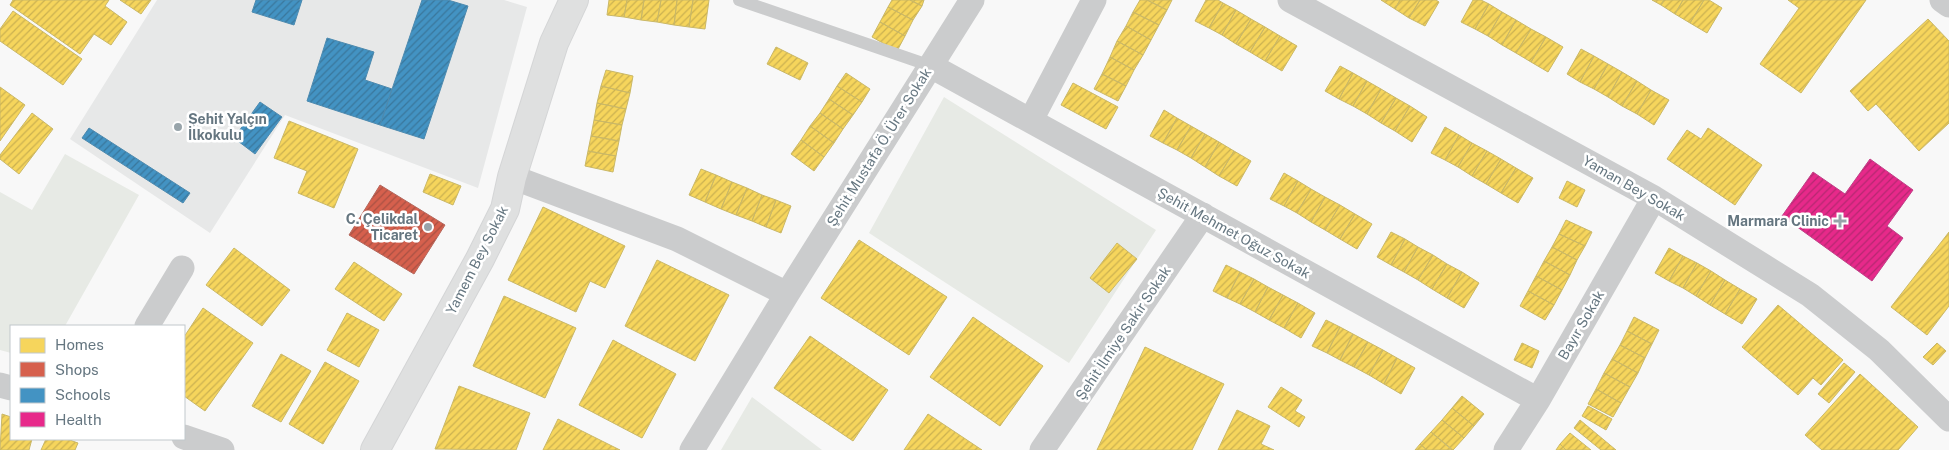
<svg xmlns="http://www.w3.org/2000/svg" width="1949" height="450" viewBox="0 0 1949 450" font-family="'Public Sans',sans-serif">
	<style>
		.built { fill: #e7e8e8 }
		.green { fill: #e7eae5 }
		.homes { fill: url(#homes-hatch); stroke: #cab867 }
		.shops { fill: url(#shops-hatch); stroke: #b4675c }
		.schools { fill: url(#schools-hatch); stroke: #4d8aaf }
		.health { fill: url(#health-hatch); stroke: #c04087 }
		.lines { fill: none; stroke-linecap: round; stroke-linejoin: round }
		.secondary-casing { stroke: #d4d5d6; stroke-width: 30 }
		.lane { stroke: #cbcccd; stroke-width: 12 }
		.street { stroke: #cbcccd; stroke-width: 25 }
		.secondary { stroke: #dfe0e0; stroke-width: 28 }
		.poi-dot { fill: #98a4aa; stroke: #fff; stroke-width: 2 }
		.labels { text-anchor: middle; dominant-baseline: central; stroke-width: 5; stroke-linejoin: round; paint-order: stroke }
		.poi-label { font-size: 14px; font-weight: bold; fill: #657680; stroke: #fff; text-anchor: end }
		.street-label { font-size: 14px; fill: #657680; stroke: #fff }
	</style>
	<defs>
		<pattern id="homes-hatch" width="6" height="6" patternUnits="userSpaceOnUse" patternTransform="scale(1.25)"><rect width="6" height="6" fill="#f6d55c"/><path d="M-1 1l2-2M0 6l6-6M5 7l2-2" fill="none" stroke="#cbb151"/></pattern>
		<pattern id="shops-hatch" width="6" height="6" patternUnits="userSpaceOnUse" patternTransform="scale(1.25)"><rect width="6" height="6" fill="#d6604d"/><path d="M-1 1l2-2M0 6l6-6M5 7l2-2" fill="none" stroke="#a85143"/></pattern>
		<pattern id="schools-hatch" width="6" height="6" patternUnits="userSpaceOnUse" patternTransform="scale(1.25)"><rect width="6" height="6" fill="#4393c3"/><path d="M-1 1l2-2M0 6l6-6M5 7l2-2" fill="none" stroke="#3a779c"/></pattern>
		<pattern id="health-hatch" width="6" height="6" patternUnits="userSpaceOnUse" patternTransform="scale(1.25)"><rect width="6" height="6" fill="#e7298a"/><path d="M-1 1l2-2M0 6l6-6M5 7l2-2" fill="none" stroke="#b52871"/></pattern>
	</defs>
	<rect width="100%" height="100%" fill="#f8f8f8"/>
	<path class="built" d="M157,0H504L527,7L478,188L285,115L210,233L70,139Z"/>
	<path class="green" d="M944,97L1156,230L1069,363L869,233Z
		M65,154L139,195L65,326H11V353L0,350V192L32,210Z
		M752,397L822,450H721Z"/>
	<path class="homes" d="M13,0H109L105,6L127,22L111,45L94,34L80,54L10,5Z
		M120,0H151L141,14Z
		M609,0H627L624,17L607,15Z
		M627,0H644L641,20L624,17Z
		M644,0H661L657,22L641,20Z
		M661,0H677L674,25L657,22Z
		M677,0H693L689,27L674,25Z
		M693,0H709L705,29L689,27Z
		M892,0H910L922,6L913,20L888,7Z
		M910,0H924L922,6Z
		M1140,0H1147L1167,10L1159,25L1133,12Z
		M1147,0H1172L1167,10Z
		M1206,0H1218L1223,3L1209,28L1195,21Z
		M1381,0H1400L1395,9Z
		M1400,0H1420L1409,18L1395,9Z
		M1420,0H1436L1439,2L1425,26L1409,18Z
		M1473,0H1481L1489,4L1475,29L1461,22Z
		M1652,0H1664L1661,5Z
		M1664,0H1683L1675,14L1661,5Z
		M1683,0H1704L1690,23L1675,14Z
		M1704,0H1709L1722,8L1707,33L1690,23Z
		M1788,0H1866L1801,93L1760,64L1799,8Z
		M1223,3L1236,10L1222,35L1209,28Z
		M1489,4L1502,12L1488,36L1475,29Z
		M888,7L913,20L905,36L880,22Z
		M1236,10L1251,19L1236,44L1222,35Z
		M13,11L82,59L63,85L0,41V29Z
		M1133,12L1159,25L1151,40L1126,26Z
		M1502,12L1516,20L1502,45L1488,36Z
		M1251,19L1265,27L1250,52L1236,44Z
		M1928,19L1949,41V123L1919,151L1876,104L1868,111L1850,91Z
		M1516,20L1531,29L1516,53L1502,45Z
		M880,22L905,36L897,51L872,37Z
		M1126,26L1151,40L1143,55L1117,41Z
		M1265,27L1280,36L1265,61L1250,52Z
		M1531,29L1546,37L1531,62L1516,53Z
		M1280,36L1297,46L1282,71L1265,61Z
		M1546,37L1563,47L1548,72L1531,62Z
		M1117,41L1143,55L1134,70L1110,57Z
		M776,47L808,63L800,80L767,64Z
		M1581,49L1594,56L1580,82L1567,74Z
		M1594,56L1608,64L1594,89L1580,82Z
		M1110,57L1134,70L1126,86L1102,74Z
		M1608,64L1622,72L1608,97L1594,89Z
		M1340,66L1353,73L1339,99L1325,91Z
		M606,70L633,76L630,93L601,86Z
		M1622,72L1637,81L1622,106L1608,97Z
		M846,73L870,89L862,102L837,86Z
		M1353,73L1367,81L1353,106L1339,99Z
		M1102,74L1126,86L1118,101L1094,89Z
		M1367,81L1381,89L1367,114L1353,106Z
		M1637,81L1651,90L1637,114L1622,106Z
		M1073,83L1118,107L1106,129L1061,105Z
		M601,86L630,93L626,109L597,103Z
		M837,86L862,102L853,115L829,99Z
		M0,87L25,105L0,141Z
		M1381,89L1396,98L1381,123L1367,114Z
		M1651,90L1669,100L1654,125L1637,114Z
		M1396,98L1410,106L1395,131L1381,123Z
		M829,99L853,115L843,129L820,113Z
		M597,103L626,109L622,125L594,120Z
		M1410,106L1427,117L1412,142L1395,131Z
		M1164,110L1177,118L1163,143L1150,136Z
		M32,113L53,129L19,174L0,159V155Z
		M820,113L843,129L834,143L810,126Z
		M1177,118L1191,126L1177,150L1163,143Z
		M594,120L622,125L619,141L591,136Z
		M289,121L358,149L334,208L298,193L307,171L274,158Z
		M810,126L834,143L824,157L801,140Z
		M1191,126L1205,134L1191,158L1177,150Z
		M1445,127L1459,135L1445,160L1431,153Z
		M1708,128L1762,165L1735,205L1667,159L1687,130L1701,139Z
		M1205,134L1219,142L1205,167L1191,158Z
		M1459,135L1472,143L1458,167L1445,160Z
		M591,136L619,141L616,156L588,151Z
		M801,140L824,157L814,171L791,154Z
		M1219,142L1234,151L1219,176L1205,167Z
		M1472,143L1487,151L1472,176L1458,167Z
		M588,151L616,156L613,172L585,166Z
		M1234,151L1251,161L1237,186L1219,176Z
		M1487,151L1501,159L1486,184L1472,176Z
		M1501,159L1516,168L1501,193L1486,184Z
		M1516,168L1533,178L1518,203L1501,193Z
		M701,169L716,175L705,202L689,195Z
		M1284,173L1298,181L1284,206L1270,199Z
		M430,174L461,186L453,205L423,192Z
		M716,175L732,182L721,209L705,202Z
		M1298,181L1311,189L1297,213L1284,206Z
		M1567,181L1585,190L1577,207L1559,198Z
		M732,182L747,188L736,215L721,209Z
		M747,188L762,195L752,221L736,215Z
		M1311,189L1325,197L1311,222L1297,213Z
		M762,195L776,200L766,227L752,221Z
		M1325,197L1340,205L1325,230L1311,222Z
		M776,200L791,206L781,233L766,227Z
		M1340,205L1355,214L1340,239L1325,230Z
		M543,207L625,246L605,288L590,281L576,312L508,280Z
		M1355,214L1372,224L1357,249L1340,239Z
		M1566,220L1592,232L1585,246L1559,234Z
		M1391,232L1405,239L1391,265L1377,257Z
		M1949,232V306L1927,335L1891,307Z
		M1559,234L1585,246L1577,260L1552,247Z
		M1405,239L1418,247L1404,272L1391,265Z
		M859,240L947,297L909,355L821,298Z
		M1117,243L1137,259L1109,293L1090,278Z
		M1418,247L1433,255L1418,280L1404,272Z
		M1552,247L1577,260L1570,275L1544,261Z
		M234,248L290,290L262,326L206,285Z
		M1669,248L1683,256L1669,281L1655,273Z
		M1433,255L1447,264L1432,289L1418,280Z
		M1683,256L1697,263L1683,288L1669,281Z
		M657,260L729,295L695,361L625,326Z
		M1544,261L1570,275L1562,290L1536,276Z
		M354,262L402,294L384,321L335,289Z
		M1697,263L1711,271L1696,296L1683,288Z
		M1447,264L1462,272L1447,298L1432,289Z
		M1226,265L1240,272L1227,298L1213,291Z
		M1711,271L1725,280L1710,305L1696,296Z
		M1240,272L1254,279L1240,304L1227,298Z
		M1462,272L1479,283L1464,308L1447,298Z
		M1536,276L1562,290L1554,305L1528,291Z
		M1254,279L1268,287L1255,312L1240,304Z
		M1725,280L1740,289L1725,314L1710,305Z
		M1268,287L1283,295L1269,320L1255,312Z
		M1740,289L1757,299L1742,324L1725,314Z
		M1528,291L1554,305L1545,320L1520,306Z
		M1283,295L1298,303L1284,328L1269,320Z
		M504,296L576,328L545,398L473,366Z
		M1298,303L1315,313L1301,338L1284,328Z
		M1778,305L1843,360L1821,385L1813,378L1798,395L1742,347Z
		M203,308L253,343L205,411L184,396V337Z
		M347,313L379,330L359,367L327,350Z
		M973,317L1043,366L1000,426L930,377Z
		M1634,317L1659,330L1652,344L1627,331Z
		M1326,320L1340,327L1327,353L1312,346Z
		M1340,327L1353,334L1340,360L1327,353Z
		M1627,331L1652,344L1645,358L1620,345Z
		M1353,334L1368,342L1354,367L1340,360Z
		M810,336L888,390L853,441L774,388Z
		M613,340L676,374L642,438L579,405Z
		M1368,342L1383,350L1369,375L1354,367Z
		M1522,343L1539,351L1532,368L1514,360Z
		M1937,343L1946,351L1933,365L1923,357Z
		M1620,345L1645,358L1638,373L1612,359Z
		M1145,347L1224,384L1192,450H1097Z
		M1383,350L1397,358L1384,384L1369,375Z
		M281,354L311,371L281,422L252,406Z
		M1397,358L1415,368L1401,394L1384,384Z
		M1612,359L1638,373L1630,387L1604,373Z
		M325,362L359,381L323,444L289,424Z
		M1844,363L1855,372L1829,403L1818,394Z
		M1604,373L1630,387L1621,403L1596,389Z
		M1860,374L1918,427L1898,450H1822L1805,435Z
		M459,386L530,413L516,450L435,449Z
		M1281,387L1302,400L1295,411L1305,417L1299,427L1268,407Z
		M1596,389L1621,403L1613,417L1588,404Z
		M1462,396L1484,414L1474,426L1452,408Z
		M1588,406L1612,419L1606,430L1582,416Z
		M1452,408L1474,426L1464,438L1442,420Z
		M1237,410L1270,426L1261,444L1274,450H1218Z
		M2,414L11,417V439H32L29,450H0Z
		M928,414L982,450H904Z
		M558,419L620,450H543Z
		M1442,420L1464,438L1453,450L1431,432Z
		M1580,420L1616,450H1601L1574,428Z
		M1431,432L1452,450H1427L1420,444Z
		M1570,433L1591,450H1566L1560,444Z
		M46,439H67L78,443L75,450H41Z
		M1420,444L1427,450H1415Z
		M1560,444L1566,450H1556Z"/>
	<path class="shops" d="M380,185L445,225L414,274L349,235Z"/>
	<path class="schools" d="M256,0H302L294,25L252,12Z
		M422,0H448L468,6L424,139L380,125Z
		M327,38L374,52L365,80L392,89L380,125L307,101Z
		M260,102L282,117L255,154L234,138Z
		M89,128L190,193L183,203L82,138Z"/>
	<path class="health" d="M1870,159L1913,190L1887,226L1903,238L1872,281L1782,216L1813,172L1845,194Z"/>
	<g class="lines">
		<defs>
			<path id="secondary" d="M375,450L480,259L505,209L512,177L554,43L574,0"/>
		</defs>
		<use href="#secondary" class="secondary-casing"/>
		<path class="lane" d="M739,0L931,66"/>
		<path class="street" d="M1290,0L1654,198L1810,295L1879,350L1949,419
			M1942,0L1949,5
			M931,66L1538,400
			M1031,120L1094,0
			M512,177L677,239L787,294
			M147,326L182,268
			M0,385L11,388
			M184,437L222,450
			M692,450L787,294L972,0
			M1042,450L1203,215
			M1506,450L1538,400L1654,198"/>
		<use href="#secondary" class="secondary"/>
	</g>
	<g class="poi-dot">
		<circle cx="178" cy="127" r="5"/>
		<path d="M1837.5 213.5h5v5h5v5h-5v5h-5v-5h-5v-5h5z"/>
		<circle cx="428" cy="227" r="5"/>
	</g>
	<g class="labels">
		<g class="poi-label">
			<text x="188" y="119" text-anchor="start">Şehit Yalçın<tspan x="188" dy="16">İlkokulu</tspan></text>
			<text x="418" y="219">C. Çelikdal<tspan x="418" dy="16">Ticaret</tspan></text>
			<text x="1829" y="221">Marmara Clinic</text>
		</g>
		<g class="street-label">
			<text transform="translate(879 147) rotate(-58)">Şehit Mustafa Ö. Ürer Sokak</text>
			<text transform="translate(1634 188) rotate(30)">Yaman Bey Sokak</text>
			<text transform="translate(1234 233) rotate(29)">Şehit Mehmet Oğuz Sokak</text>
			<text transform="translate(477 260) rotate(-63)">Yamem Bey Sokak</text>
			<text transform="translate(1581 325) rotate(-60)">Bayır Sokak</text>
			<text transform="translate(1123 333) rotate(-56)">Şehit İlmiye Sakir Sokak</text>
		</g>
	</g>
	<rect x="10" y="325" width="175" height="115" fill="#ffffff" stroke="#c1c8cc"/>
	<rect x="20" y="338" width="25" height="15" fill="#f6d55c" stroke="#c1c8cc"/>
	<text x="55" y="350" font-size="15" fill="#657680">Homes</text>
	<rect x="20" y="362" width="25" height="15" fill="#d6604d" stroke="#c1c8cc"/>
	<text x="55" y="375" font-size="15" fill="#657680">Shops</text>
	<rect x="20" y="388" width="25" height="15" fill="#4393c3" stroke="#c1c8cc"/>
	<text x="55" y="400" font-size="15" fill="#657680">Schools</text>
	<rect x="20" y="412" width="25" height="15" fill="#e7298a" stroke="#c1c8cc"/>
	<text x="55" y="425" font-size="15" fill="#657680">Health</text>
</svg>
